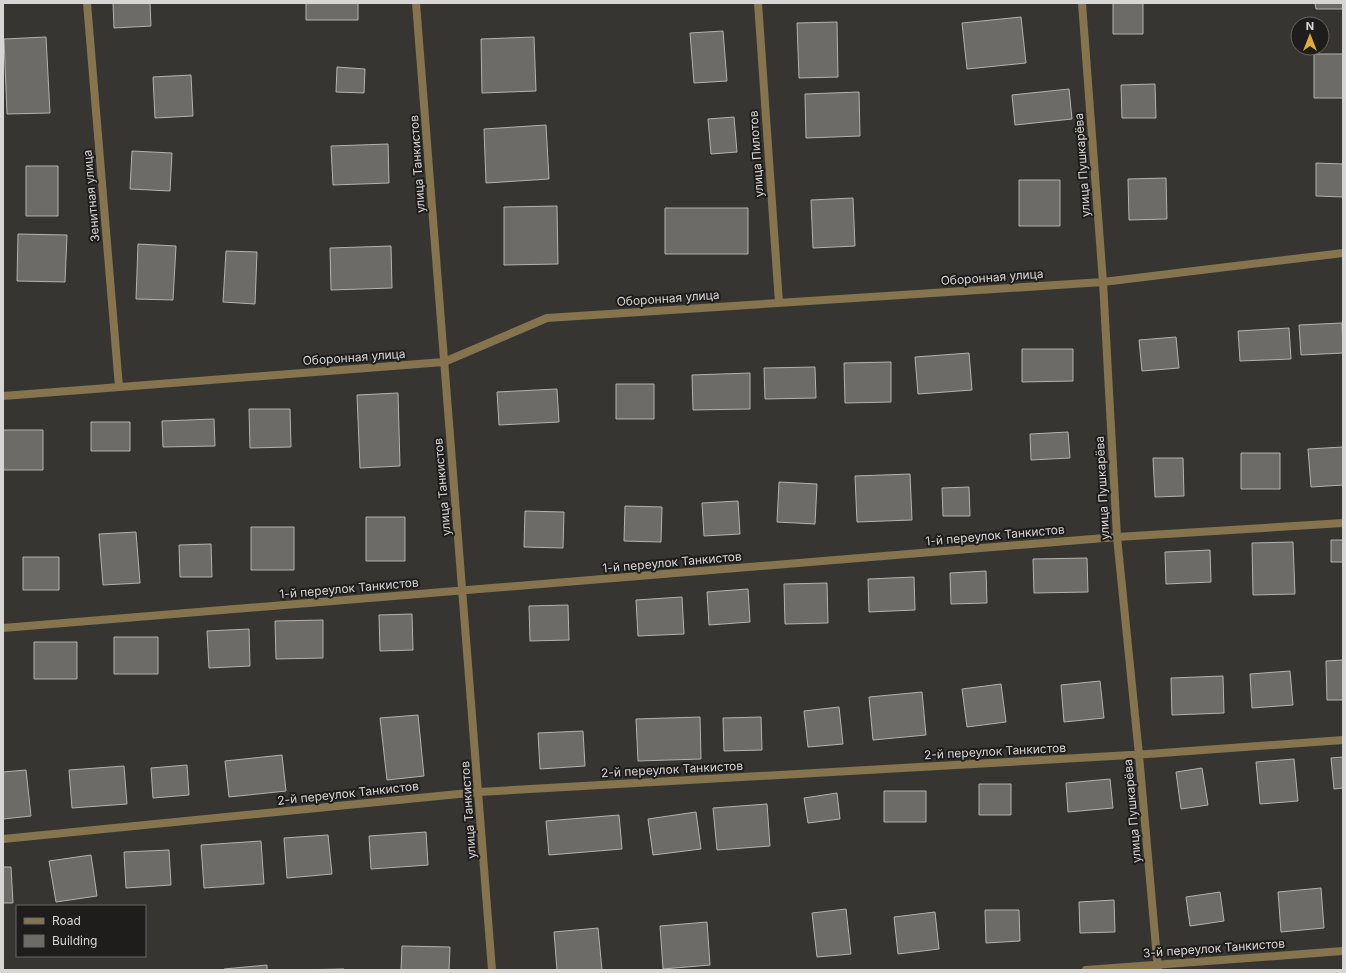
<svg xmlns="http://www.w3.org/2000/svg" width="1346" height="973" viewBox="0 0 1346 973" font-family="Inter,sans-serif">
	<style>
		.building { fill: #6d6b68; stroke: #b4b2ae }
		.lines { fill: none; stroke-linecap: round; stroke-linejoin: round }
		.minor { stroke: #86744f; stroke-width: 8 }
		.labels { text-anchor: middle; dominant-baseline: central; stroke-width: 4; stroke-linejoin: round; paint-order: stroke }
		.street-label { font-size: 12px; fill: #d7d6d4; stroke: #1e1d1c }
	</style>
	<rect width="100%" height="100%" fill="#373532"/>
	<path class="building" d="M113,3H150L151,26L114,28Z
		M306,3H358V20H306Z
		M1113,3H1143V34H1113Z
		M1315,3H1343V9H1316Z
		M1021,17L1026,63L967,69L962,23Z
		M837,22L838,77L799,78L797,23Z
		M723,31L727,81L694,83L690,33Z
		M46,37L50,113L7,114L4,39Z
		M534,37L536,91L482,93L481,39Z
		M1314,54H1343V98H1314Z
		M337,67L365,69L364,93L336,92Z
		M191,75L193,116L155,118L153,77Z
		M1155,84L1156,118H1122L1121,85Z
		M1069,89L1072,119L1015,125L1012,95Z
		M859,92L860,136L806,138L805,94Z
		M734,117L737,152L711,154L708,119Z
		M546,125L549,179L486,183L484,129Z
		M388,144L389,183L333,185L331,146Z
		M132,151L172,153L170,191L130,189Z
		M1316,163L1343,164V197L1316,196Z
		M26,166H58V216H26Z
		M1166,178L1167,219L1129,220L1128,179Z
		M1019,180H1060V226H1019Z
		M853,198L855,246L813,248L811,200Z
		M557,206L558,264L504,265V207Z
		M665,208H748V254H665Z
		M18,234L67,235L65,282L17,281Z
		M138,244L176,246L173,300L136,299Z
		M391,246L392,288L331,290L330,248Z
		M226,251L257,252L255,304L223,302Z
		M1342,323L1343,353L1301,355L1299,325Z
		M1289,328L1291,359L1240,361L1238,331Z
		M1176,337L1179,368L1142,371L1139,340Z
		M1022,349H1073V381L1022,382Z
		M969,353L972,390L918,394L915,357Z
		M891,362V402L845,403L844,363Z
		M815,367L816,398L765,399L764,368Z
		M750,373V409L693,410L692,375Z
		M616,384H654V419H616Z
		M557,389L559,422L499,425L497,392Z
		M398,393L400,466L360,468L357,395Z
		M249,409H290L291,447L250,448Z
		M214,419L215,446L163,447L162,421Z
		M91,422H130V451H91Z
		M3,430H43V470H3Z
		M1068,432L1070,458L1031,460L1030,434Z
		M1343,447V485L1311,487L1308,449Z
		M1241,453H1280V489H1241Z
		M1153,458H1183L1184,496L1155,497Z
		M910,474L912,520L857,522L855,476Z
		M779,482L817,484L815,524L777,522Z
		M969,487L970,516H943L942,488Z
		M738,501L740,534L704,536L702,503Z
		M625,506L662,507L661,542L624,541Z
		M525,511L564,512L563,548L524,547Z
		M366,517H405V561H366Z
		M251,527H294V570H251Z
		M136,532L140,583L103,585L99,534Z
		M1331,540H1343V562H1331Z
		M1293,542L1295,594L1253,595L1252,543Z
		M211,544L212,577H180L179,545Z
		M1210,550L1211,582L1166,584L1165,552Z
		M23,557H59V590H23Z
		M1087,558L1088,592L1034,593L1033,559Z
		M986,571L987,603L951,604L950,573Z
		M914,577L915,610L869,612L868,579Z
		M827,583L828,623L785,624L784,584Z
		M748,589L750,622L709,625L707,592Z
		M682,597L684,634L638,636L636,600Z
		M568,605L569,640L530,641L529,606Z
		M412,614L413,650L380,651L379,615Z
		M323,620V658L276,659L275,621Z
		M249,629L250,666L209,668L207,631Z
		M114,637H158V674H114Z
		M34,642H77V679H34Z
		M1343,660V700H1327L1326,661Z
		M1290,671L1293,705L1252,708L1250,674Z
		M1223,676L1224,713L1172,715L1171,678Z
		M1100,681L1104,718L1064,722L1061,685Z
		M1001,684L1006,722L967,727L962,689Z
		M922,692L926,735L873,740L869,697Z
		M839,707L843,744L808,747L804,711Z
		M418,715L424,776L387,780L380,718Z
		M700,717L701,759L638,761L636,719Z
		M761,717L762,750L724,751L723,718Z
		M583,731L585,766L540,769L538,733Z
		M282,755L286,791L229,797L225,761Z
		M1343,757V788L1334,789L1331,758Z
		M1294,759L1298,801L1260,804L1256,762Z
		M187,765L189,795L153,798L151,768Z
		M124,766L127,804L72,808L69,770Z
		M1202,768L1208,805L1181,809L1176,772Z
		M26,770L31,816L3,819V772Z
		M1110,779L1113,808L1068,812L1066,783Z
		M979,784H1011V815H979Z
		M884,791H926V822H884Z
		M837,793L840,819L808,823L804,798Z
		M767,804L770,846L717,850L713,808Z
		M696,812L701,849L653,855L648,819Z
		M619,815L622,849L549,855L546,821Z
		M426,832L428,865L371,869L369,836Z
		M328,835L332,874L287,878L284,838Z
		M261,841L264,884L204,888L201,845Z
		M169,850L171,885L126,888L124,852Z
		M91,855L97,896L56,902L49,861Z
		M3,867H11L13,903H3Z
		M1321,888L1324,928L1281,932L1278,892Z
		M1220,892L1224,921L1190,926L1186,897Z
		M1114,900L1115,932L1080,933L1079,902Z
		M846,909L851,954L817,957L812,913Z
		M985,910H1019L1020,941L986,943Z
		M935,912L939,949L898,954L894,917Z
		M707,922L710,965L663,969L660,926Z
		M598,928L602,970H557L554,932Z
		M402,946L450,947L449,970H401Z
		M267,965V970H224V969Z
		M344,969V970H291Z"/>
	<g class="lines">
		<path class="minor" d="M87,3L119,387
			M416,3L492,970
			M758,3L779,303
			M1082,3L1103,282L1117,537L1139,755L1158,970
			M3,396L444,362L547,318L1103,282L1343,253
			M3,628L1117,537L1343,523
			M3,839L479,792L1148,754L1343,740
			M1086,970L1343,951"/>
	</g>
	<g class="labels">
		<g class="street-label">
			<text transform="translate(756 154) rotate(-94)">улица Пилотов</text>
			<text transform="translate(417 164) rotate(-94)">улица Танкистов</text>
			<text transform="translate(1082 165) rotate(-94)">улица Пушкарёва</text>
			<text transform="translate(91 196) rotate(-95)">Зенитная улица</text>
			<text transform="translate(992 277) rotate(-4)">Оборонная улица</text>
			<text transform="translate(668 298) rotate(-4)">Оборонная улица</text>
			<text transform="translate(354 357) rotate(-4)">Оборонная улица</text>
			<text transform="translate(442 487) rotate(-95)">улица Танкистов</text>
			<text transform="translate(1102 488) rotate(-93)">улица Пушкарёва</text>
			<text transform="translate(995 535) rotate(-5)">1-й переулок Танкистов</text>
			<text transform="translate(672 562) rotate(-5)">1-й переулок Танкистов</text>
			<text transform="translate(349 588) rotate(-5)">1-й переулок Танкистов</text>
			<text transform="translate(995 751) rotate(-3)">2-й переулок Танкистов</text>
			<text transform="translate(672 769) rotate(-3)">2-й переулок Танкистов</text>
			<text transform="translate(348 793) rotate(-6)">2-й переулок Танкистов</text>
			<text transform="translate(468 810) rotate(-94)">улица Танкистов</text>
			<text transform="translate(1132 811) rotate(-95)">улица Пушкарёва</text>
			<text transform="translate(1214 948) rotate(-4)">3-й переулок Танкистов</text>
		</g>
	</g>
	<rect width="1346" height="973" fill="none" stroke="#d7d6d4" stroke-width="8"/>
	<rect x="16" y="905" width="130" height="52" fill="#1e1d1c" stroke="#686766"/>
	<rect x="24" y="918" width="20" height="6" fill="#86744f" stroke="#686766"/>
	<text x="52" y="925" font-size="12" fill="#d7d6d4">Road</text>
	<rect x="24" y="935" width="20" height="12" fill="#6d6b68" stroke="#686766"/>
	<text x="52" y="945" font-size="12" fill="#d7d6d4">Building</text>
	<g transform="translate(1310 36)"><circle r="19" fill="#1e1d1c" stroke="#686766"/>
	<path d="M0-3L7 15L0 10L-7 15Z" fill="#e1af34"/>
	<text y="-6" font-size="11" font-weight="bold" text-anchor="middle" fill="#d7d6d4">N</text>
	</g>
</svg>
